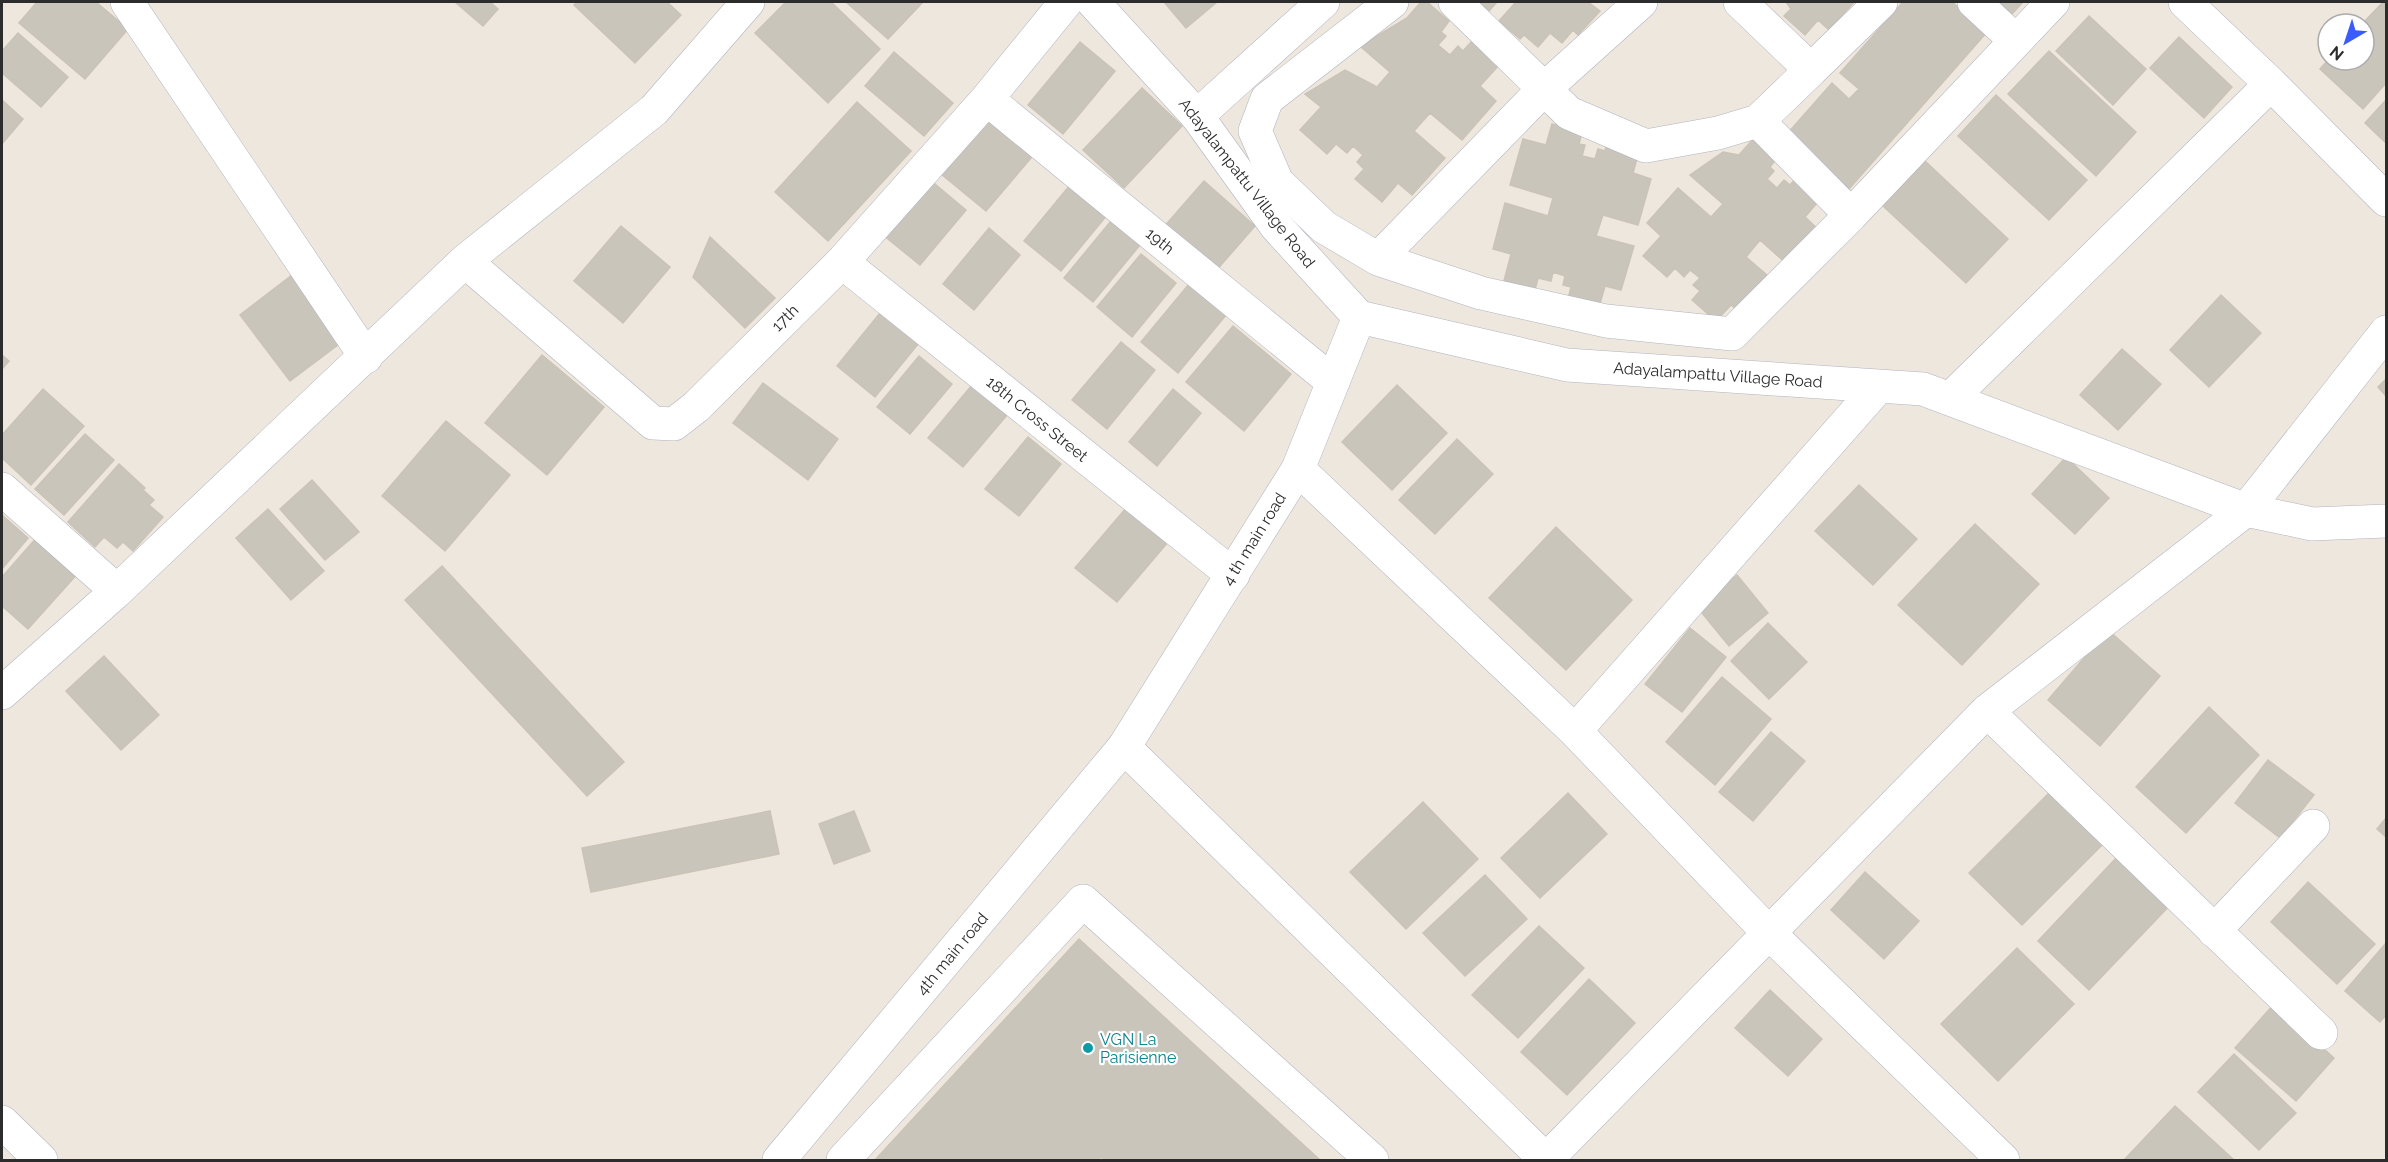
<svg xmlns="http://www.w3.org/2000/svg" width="2388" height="1162" viewBox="0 0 2388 1162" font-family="Raleway,sans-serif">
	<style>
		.building { fill: #c9c5bb; stroke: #cac3b6; stroke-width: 1.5 }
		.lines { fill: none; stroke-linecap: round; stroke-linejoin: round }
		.street-casing { stroke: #b1b3c0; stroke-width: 34 }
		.secondary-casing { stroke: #b1b3c0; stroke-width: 34 }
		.street { stroke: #fff; stroke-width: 33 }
		.secondary { stroke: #fff; stroke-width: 33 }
		.culture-dot { fill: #0f9aa8; stroke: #fff; stroke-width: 2 }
		.labels { text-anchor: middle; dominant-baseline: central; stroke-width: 4.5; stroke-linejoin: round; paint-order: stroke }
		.street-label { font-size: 16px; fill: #2c2c2c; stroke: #fff }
		.culture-label { font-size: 16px; fill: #0d838f; stroke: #fff; text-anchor: start }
	</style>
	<rect width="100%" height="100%" fill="#eee7dd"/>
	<path class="building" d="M37,2H96L128,29L85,79L19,23Z
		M455,2H490L498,9L483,26Z
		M577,2H667L681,15L635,63L574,5Z
		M786,2H831L880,49L828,103L755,33Z
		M846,2H923L888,39Z
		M1164,2H1217L1186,28Z
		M1421,2H1427L1449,21L1441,32L1446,36L1438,45L1450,55L1458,46L1463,51L1472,41L1499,65L1480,86L1496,101L1462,140L1430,113L1414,131L1445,158L1412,195L1398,183L1382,202L1355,179L1364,169L1357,162L1363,155L1353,146L1347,153L1336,144L1327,154L1300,130L1321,107L1305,94L1345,70L1377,87L1390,72L1360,46L1407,18Z
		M1478,2H1497L1489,11Z
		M1516,2H1588L1600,11L1578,35L1573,30L1562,43L1550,33L1538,47L1524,35L1520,39L1499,21Z
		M1786,2H1854L1829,30L1818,20L1805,35L1784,16L1791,9Z
		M1903,2H1952L1987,32L1849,189L1787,134L1832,83L1849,99L1859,89L1840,73Z
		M1996,2H2023L2011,15Z
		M2383,2L2386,3V83L2363,109L2320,69L2328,60H2364L2362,24Z
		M2089,16L2146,69L2113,105L2056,51Z
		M18,33L68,77L41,107L2,73V51Z
		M2179,37L2232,87L2204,118L2150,68Z
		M1080,42L1115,71L1063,134L1028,105Z
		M2049,51L2136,132L2096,176L2008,94Z
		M894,52L953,103L924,136L865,86Z
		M1142,88L1182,126L1124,188L1083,150Z
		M1996,95L2087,180L2049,220L1958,136Z
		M2,100L23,119L2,144Z
		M2386,100V143L2365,123Z
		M857,102L911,151L828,241L775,192Z
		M991,114L1036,152L986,211L941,174Z
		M1552,124L1582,132L1579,144L1585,145L1582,156L1595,159L1598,149L1605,151L1608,139L1640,148L1633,173L1651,179L1638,225L1603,215L1596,236L1634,246L1621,290L1605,286L1599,307L1568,299L1571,287L1563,285L1565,276L1553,272L1551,281L1538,278L1535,290L1504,281L1511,254L1493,249L1505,203L1548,216L1553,198L1510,185L1523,139L1546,145Z
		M1754,138L1777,158L1770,167L1774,171L1767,179L1777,188L1784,180L1790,185L1798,176L1822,197L1805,217L1819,230L1788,265L1760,240L1746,257L1774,281L1744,315L1731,305L1716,321L1692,300L1700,291L1693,285L1700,278L1690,270L1684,277L1675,268L1667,277L1643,256L1661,236L1647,223L1678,188L1711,217L1723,204L1690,175L1723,152L1739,155Z
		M1925,161L2008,239L1966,283L1883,206Z
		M929,179L966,210L920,265L883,235Z
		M1204,181L1255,226L1214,273L1163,228Z
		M1070,185L1107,215L1061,271L1024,241Z
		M1111,221L1140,245L1093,302L1064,278Z
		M621,226L670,267L623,323L574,281Z
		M989,228L1020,255L974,310L943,284Z
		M710,237L775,298L745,328L693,277Z
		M1141,254L1176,283L1132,337L1097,307Z
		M292,275L343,341L290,381L240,315Z
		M1189,284L1226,315L1178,373L1141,342Z
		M2221,295L2261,333L2209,387L2170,350Z
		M880,313L918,344L875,397L837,366Z
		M1233,326L1291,374L1244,431L1186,382Z
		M1121,342L1155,370L1107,429L1072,400Z
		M2122,349L2161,384L2118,430L2080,395Z
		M2,355L9,361L2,369Z
		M542,355L604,407L547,475L485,423Z
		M919,356L952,384L910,434L877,407Z
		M2386,379V396L2378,387Z
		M763,383L838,439L808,480L733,423Z
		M972,385L1007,415L963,467L928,438Z
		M1397,385L1447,433L1392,490L1342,442Z
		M43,389L84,426L31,485L2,458V435Z
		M1173,389L1201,413L1157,466L1129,442Z
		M446,421L510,475L445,551L382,496Z
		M85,434L114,460L64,515L35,489Z
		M1028,437L1061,464L1019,516L985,489Z
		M1457,439L1493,474L1435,534L1399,500Z
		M2066,457L2109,498L2075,534L2032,494Z
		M119,464L145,488L143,490L154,500L149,505L163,517L133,551L123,542L117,548L104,537L95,547L68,522Z
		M312,480L359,532L325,560L280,509Z
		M1859,485L1917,539L1873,585L1815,531Z
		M1127,507L1168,542L1117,602L1075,568Z
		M268,509L324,571L291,600L236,538Z
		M2,515L28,538L2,569Z
		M1975,524L2039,584L1962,665L1898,605Z
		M1556,527L1632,600L1566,670L1489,598Z
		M38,536L79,572L28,629L2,606V577Z
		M442,566L624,762L587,796L405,600Z
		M1737,575L1768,613L1729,646L1698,608Z
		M1768,623L1807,662L1769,699L1731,661Z
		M1690,628L1726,657L1682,712L1645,684Z
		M2108,630L2160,676L2100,746L2048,700Z
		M104,656L159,715L121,750L66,691Z
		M1722,677L1771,719L1715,785L1666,742Z
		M2209,707L2259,755L2186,833L2136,787Z
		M1771,732L1805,761L1753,821L1719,792Z
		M2268,760L2314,795L2280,838L2235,803Z
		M2050,792L2103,844L2022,925L1969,873Z
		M1568,793L1607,834L1540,898L1501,858Z
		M1423,802L1478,859L1406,929L1350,872Z
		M770,811L779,854L591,892L582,848Z
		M854,811L870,851L834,864L819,824Z
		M2386,818V837L2377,829Z
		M2119,855L2172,903L2089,990L2038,941Z
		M1865,872L1919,921L1884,959L1831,910Z
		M1485,875L1527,919L1465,976L1423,933Z
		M2308,882L2375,944L2337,984L2271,922Z
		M1539,926L1584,968L1518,1038L1472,995Z
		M1079,939L1320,1160H1105L1101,1157L1098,1160H875Z
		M2386,943V1015L2380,1022L2345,991Z
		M2017,948L2074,1004L1998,1081L1941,1024Z
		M1589,979L1635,1023L1567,1095L1521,1052Z
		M1770,990L1822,1039L1788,1076L1735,1028Z
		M2274,1004L2334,1058L2296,1101L2235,1048Z
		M2234,1054L2296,1113L2259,1150L2198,1092Z
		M2175,1106L2234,1160H2124Z"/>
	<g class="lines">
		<defs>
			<path id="street" d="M127,2L366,357
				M1093,2L1197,116
				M1392,2L1267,99L1255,131L1277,182L1324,227L1378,259L1481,293L1606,321L1732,334L1851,215L1758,121
				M1455,2L1569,113L1646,146L1718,133L1758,121L1811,70
				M1740,2L1811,70L1881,2
				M1974,2L2015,40
				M2185,2L2271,84L2386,200
				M987,99L1333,382
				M1851,215L2053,2
				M1378,259L1543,90L1641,2
				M465,261L653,423L674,424L696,407L842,262L987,99L1066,2
				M842,262L1233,575
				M1359,317L1567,365L1923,389L2246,510L2386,332
				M1950,399L2271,84
				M1298,469L1575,731L1768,932L2003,1160
				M2,489L117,591
				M2,693L117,591L465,261L654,110L748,2
				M1987,711L2321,1033
				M1575,731L1879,386
				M1124,747L1546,1160L1987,711L2246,510L2312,524L2386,521
				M2214,931L2313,826
				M843,1160L1083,901L1372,1160"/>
			<path id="secondary" d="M2,1122L41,1160
				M779,1160L1124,747L1298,469L1359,317L1276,226L1197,116L1323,2"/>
		</defs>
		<use href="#street" class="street-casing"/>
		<use href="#secondary" class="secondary-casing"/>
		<use href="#street" class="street"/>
		<use href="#secondary" class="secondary"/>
	</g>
	<circle class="culture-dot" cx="1088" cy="1048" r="6"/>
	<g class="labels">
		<g class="street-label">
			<text transform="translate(1247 183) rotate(52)">Adayalampattu Village Road</text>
			<text transform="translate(1160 241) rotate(39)">19th</text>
			<text transform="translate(785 318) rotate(-45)">17th</text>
			<text transform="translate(1718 375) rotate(4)">Adayalampattu Village Road</text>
			<text transform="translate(1037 419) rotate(39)">18th Cross Street</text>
			<text transform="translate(1254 539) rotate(-58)">4 th main road</text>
			<text transform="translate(952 954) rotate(-50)">4th main road</text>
		</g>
		<g class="culture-label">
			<text x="1100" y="1039">VGN La<tspan x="1100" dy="18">Parisienne</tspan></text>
		</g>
	</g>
	<rect width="2388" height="1162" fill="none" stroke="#2c2c2c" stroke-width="6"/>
	<g transform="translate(2346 42) rotate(219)"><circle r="28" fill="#ffffff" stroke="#ababab" stroke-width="1.5"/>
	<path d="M0-4.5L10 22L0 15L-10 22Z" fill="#395bff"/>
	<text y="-9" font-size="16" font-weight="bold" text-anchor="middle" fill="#2c2c2c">N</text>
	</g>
</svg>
